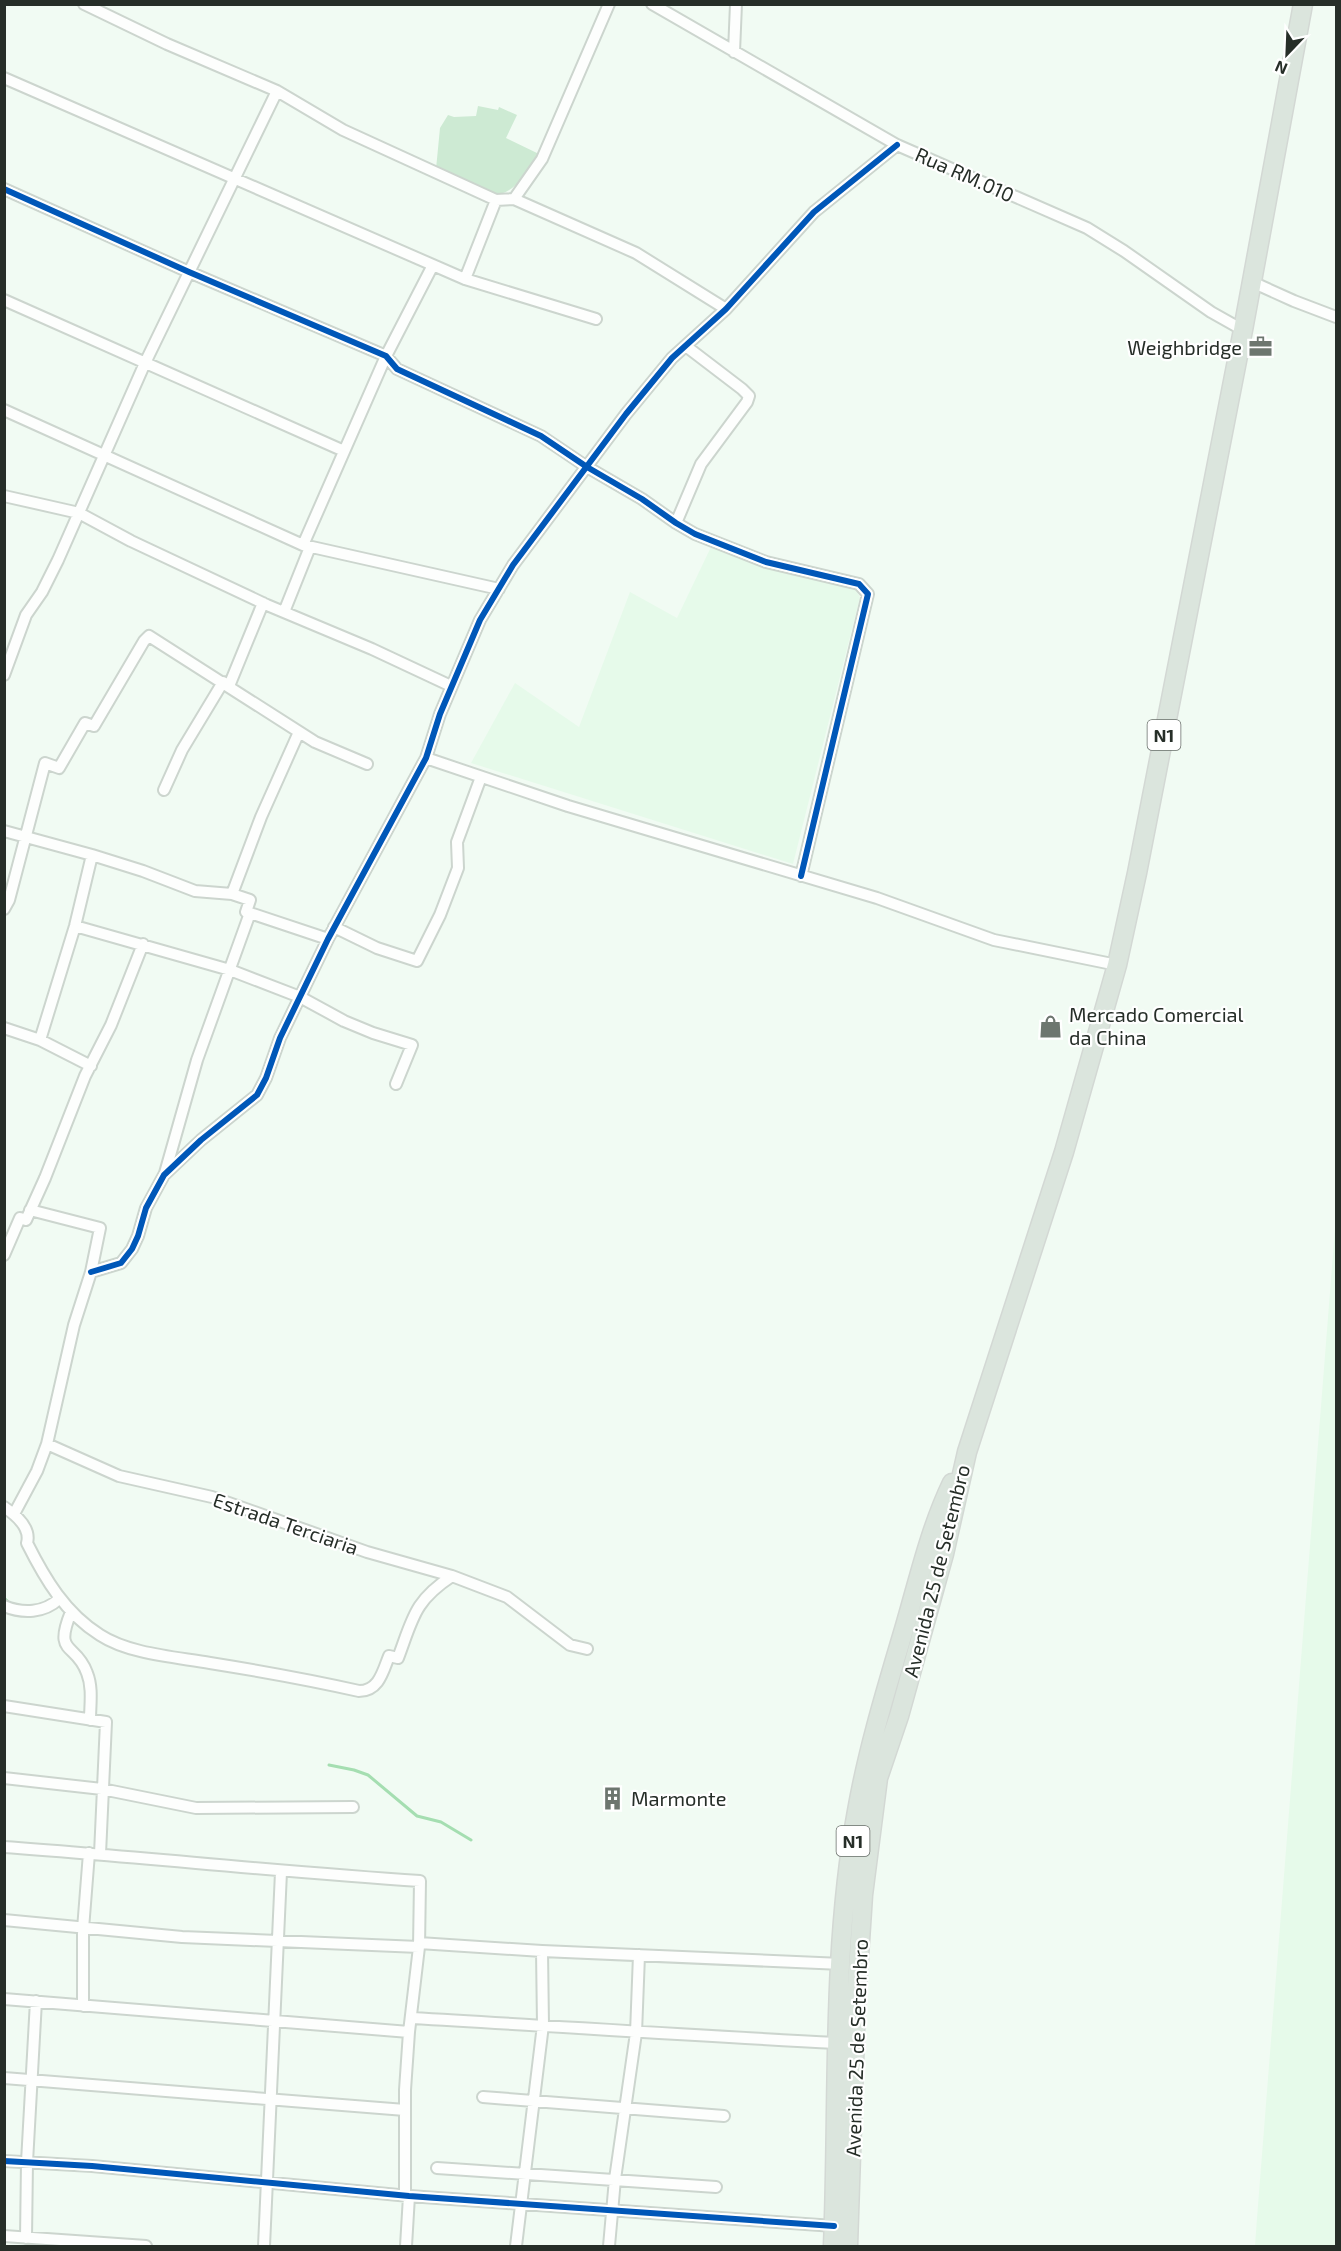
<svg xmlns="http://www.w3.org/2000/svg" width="1341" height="2251" viewBox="0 0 1341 2251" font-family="'Exo 2',sans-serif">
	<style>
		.built { fill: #e6faea }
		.green { fill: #cdead3 }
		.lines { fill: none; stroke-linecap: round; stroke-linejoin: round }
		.stream { stroke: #a5deb1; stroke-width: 3 }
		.street-casing { stroke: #ccd5ce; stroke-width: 14 }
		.highway-casing { stroke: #d3d8d4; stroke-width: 21 }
		.street { stroke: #fdfefd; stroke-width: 10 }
		.highway { stroke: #dbe5dd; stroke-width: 18 }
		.cycleway-casing { stroke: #fff; stroke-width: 10 }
		.cycleway { stroke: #0057b8; stroke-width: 6 }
		.labels { text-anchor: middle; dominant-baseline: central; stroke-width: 4.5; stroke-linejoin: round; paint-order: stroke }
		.shield { fill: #fff; stroke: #676d68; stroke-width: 1.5 }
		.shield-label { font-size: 18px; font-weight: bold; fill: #262e28 }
		.street-label { font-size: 20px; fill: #262e28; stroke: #fff }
		.poi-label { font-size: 20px; fill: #262e28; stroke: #fff; text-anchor: start }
	</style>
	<rect width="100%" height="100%" fill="#f1fbf3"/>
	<path class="built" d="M711,547L766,568L855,589L860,597L793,864L471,763L515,683L579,727L630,592L677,618Z
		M1336,1216V2246H1255L1257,2218Z"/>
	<path class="green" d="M478,106L498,110L499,107L517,115L506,138L539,154C528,170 515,195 493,195L436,169L440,128L448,115L454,117L476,116Z"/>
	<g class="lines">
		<path class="stream" d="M4,1598L13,1606
			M329,1765L354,1770L368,1775L417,1816L441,1822L471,1840"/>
		<defs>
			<path id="street" d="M84,4L167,44L277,91L343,130L496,200
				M652,4L897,145L1087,228L1124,251L1211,312L1243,330
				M734,52L736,4
				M4,78L465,279L596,319
				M4,189L189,272L386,356L397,369L541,436L587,467L642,499L676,523L695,534L766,562L859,584L868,594L801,876
				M514,199L636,253L726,309
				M465,279L496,200L514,199L542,159L609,4
				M1252,282L1294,301L1336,317
				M4,300L344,451
				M4,410L303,545L499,589
				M4,496L79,513L131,541L267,605L372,649L451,686
				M676,523L701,464L747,402L749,396L742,389L687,347
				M303,545L386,356L433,265
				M284,612L310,547
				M4,675L26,615L42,592L58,560L145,363L277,91
				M229,686L263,603
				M426,758L568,806L877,898L994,940L1117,965
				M164,790L182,750L223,682
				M4,831L92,855L143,871L195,891L232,894L261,817L299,732
				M4,909L9,900L45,763L59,768L85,723L94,726L144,641L149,636L315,742L367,764
				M250,913L328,939
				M75,926L230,970L300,997L344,1021L373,1033L412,1045L396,1084
				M334,927L377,948L417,961L440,915L458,868L457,842L481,777
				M4,1028L40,1040L91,1066
				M40,1040L75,926L92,855
				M165,1173L197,1060L250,913L246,912L250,900L232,894
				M30,1210L100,1228L91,1272L74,1325L47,1444
				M4,1255L20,1218L26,1220L45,1178L85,1076L111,1025L143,944
				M91,1272L121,1263L132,1249L138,1236L146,1208L164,1175L201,1140L257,1095L266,1078L280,1038L328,939L426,758L440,714L480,620L513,565L626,414L672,358L726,309L814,212L897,145
				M4,1507C16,1515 31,1528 27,1543C45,1579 65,1613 100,1635C129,1654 176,1657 210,1663C260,1671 310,1680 359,1691C379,1691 383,1671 389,1656L398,1658C413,1618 414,1601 452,1576
				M14,1514L37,1471L47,1444L119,1476L212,1497L367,1552L452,1576L507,1597L570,1645L587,1649
				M4,1606C23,1614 44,1613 59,1599
				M71,1612C53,1656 76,1642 87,1673C93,1688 90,1705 90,1720
				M4,1706L106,1722L100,1854
				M4,1778L102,1789L196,1808L353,1807
				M4,1847C143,1857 281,1872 420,1881L419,1947L409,2032L405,2090V2195
				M4,1920L182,1937L419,1947
				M419,1943L542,1951L842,1964
				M4,1999L409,2032
				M83,2006V1929L89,1853
				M412,2018C554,2026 695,2036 837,2043
				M4,2078L405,2110
				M483,2097L724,2116
				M4,2161L92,2166L409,2196L834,2226
				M437,2168L716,2187
				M4,2236L146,2246
				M26,2238L27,2162L36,2001
				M264,2246L281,1872
				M406,2246L409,2196
				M516,2246L543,2025L542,1951
				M609,2246L615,2179L636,2033L639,1955"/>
			<path id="highway" d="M833,2246C839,2103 831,1953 857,1811C868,1748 887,1687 905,1626C919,1578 930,1529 952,1483
				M848,2246L856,2002L863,1895L878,1778L899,1716L944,1554L967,1452L1064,1152L1117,965L1137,873L1243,330L1303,4"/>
		</defs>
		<use href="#street" class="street-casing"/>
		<use href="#highway" class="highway-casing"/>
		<use href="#street" class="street"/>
		<use href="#highway" class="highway"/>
		<defs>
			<path id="cycleway" d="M4,189L189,272L386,356L397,369L541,436L587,467L642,499L676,523L695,534L766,562L859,584L868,594L801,876
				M91,1272L121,1263L132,1249L138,1236L146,1208L164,1175L201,1140L257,1095L266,1078L280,1038L328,939L426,758L440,714L480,620L513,565L626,414L672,358L726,309L814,212L897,145
				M4,2161L92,2166L409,2196L834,2226"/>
		</defs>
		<use href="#cycleway" class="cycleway-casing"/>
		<use href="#cycleway" class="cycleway"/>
	</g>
	<defs>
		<symbol id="office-bare" viewBox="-9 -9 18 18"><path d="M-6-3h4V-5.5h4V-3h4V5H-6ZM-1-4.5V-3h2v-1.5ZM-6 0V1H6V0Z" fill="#6d766f" stroke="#fff" stroke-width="2.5" paint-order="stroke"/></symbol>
		<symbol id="shop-bare" viewBox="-9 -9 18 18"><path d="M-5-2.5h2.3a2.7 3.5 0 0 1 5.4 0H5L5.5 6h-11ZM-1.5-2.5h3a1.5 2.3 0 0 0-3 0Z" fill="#6d766f" stroke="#fff" stroke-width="2.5" paint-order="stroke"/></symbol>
		<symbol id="building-bare" viewBox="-9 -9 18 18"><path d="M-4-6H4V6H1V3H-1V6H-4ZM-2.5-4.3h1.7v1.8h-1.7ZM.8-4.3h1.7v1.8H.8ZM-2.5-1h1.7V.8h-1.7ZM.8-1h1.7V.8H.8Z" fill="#6d766f" stroke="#fff" stroke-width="2.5" paint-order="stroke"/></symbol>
	</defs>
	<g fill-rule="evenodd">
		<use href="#office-bare" x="1244" y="330" width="33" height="33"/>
		<use href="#shop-bare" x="1034" y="1010" width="33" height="33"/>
		<use href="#building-bare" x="596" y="1782" width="33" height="33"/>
	</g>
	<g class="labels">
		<g class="shield">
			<rect x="1147.5" y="720" width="33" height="30" rx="4.5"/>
			<rect x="836.5" y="1826" width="33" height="30" rx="4.5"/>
		</g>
		<g class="shield-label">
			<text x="1164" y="735">N1</text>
			<text x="853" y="1841">N1</text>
		</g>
		<g class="street-label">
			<text transform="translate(965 174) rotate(24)">Rua RM.010</text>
			<text transform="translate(286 1523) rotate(19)">Estrada Terciaria</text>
			<text transform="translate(936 1571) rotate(-76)">Avenida 25 de Setembro</text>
			<text transform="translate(856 2048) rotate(-88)">Avenida 25 de Setembro</text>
		</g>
		<g class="poi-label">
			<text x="1242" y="347" text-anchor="end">Weighbridge</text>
			<text x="1069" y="1014">Mercado Comercial<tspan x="1069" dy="23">da China</tspan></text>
			<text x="631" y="1798">Marmonte</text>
		</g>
	</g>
	<rect width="1341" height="2251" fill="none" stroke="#262e28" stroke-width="12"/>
	<g transform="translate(1287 54) rotate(203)" stroke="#ffffff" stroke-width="4.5" paint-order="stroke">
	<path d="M0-4.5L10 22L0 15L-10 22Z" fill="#262e28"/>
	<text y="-9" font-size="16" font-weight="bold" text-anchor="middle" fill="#262e28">N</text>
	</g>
</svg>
